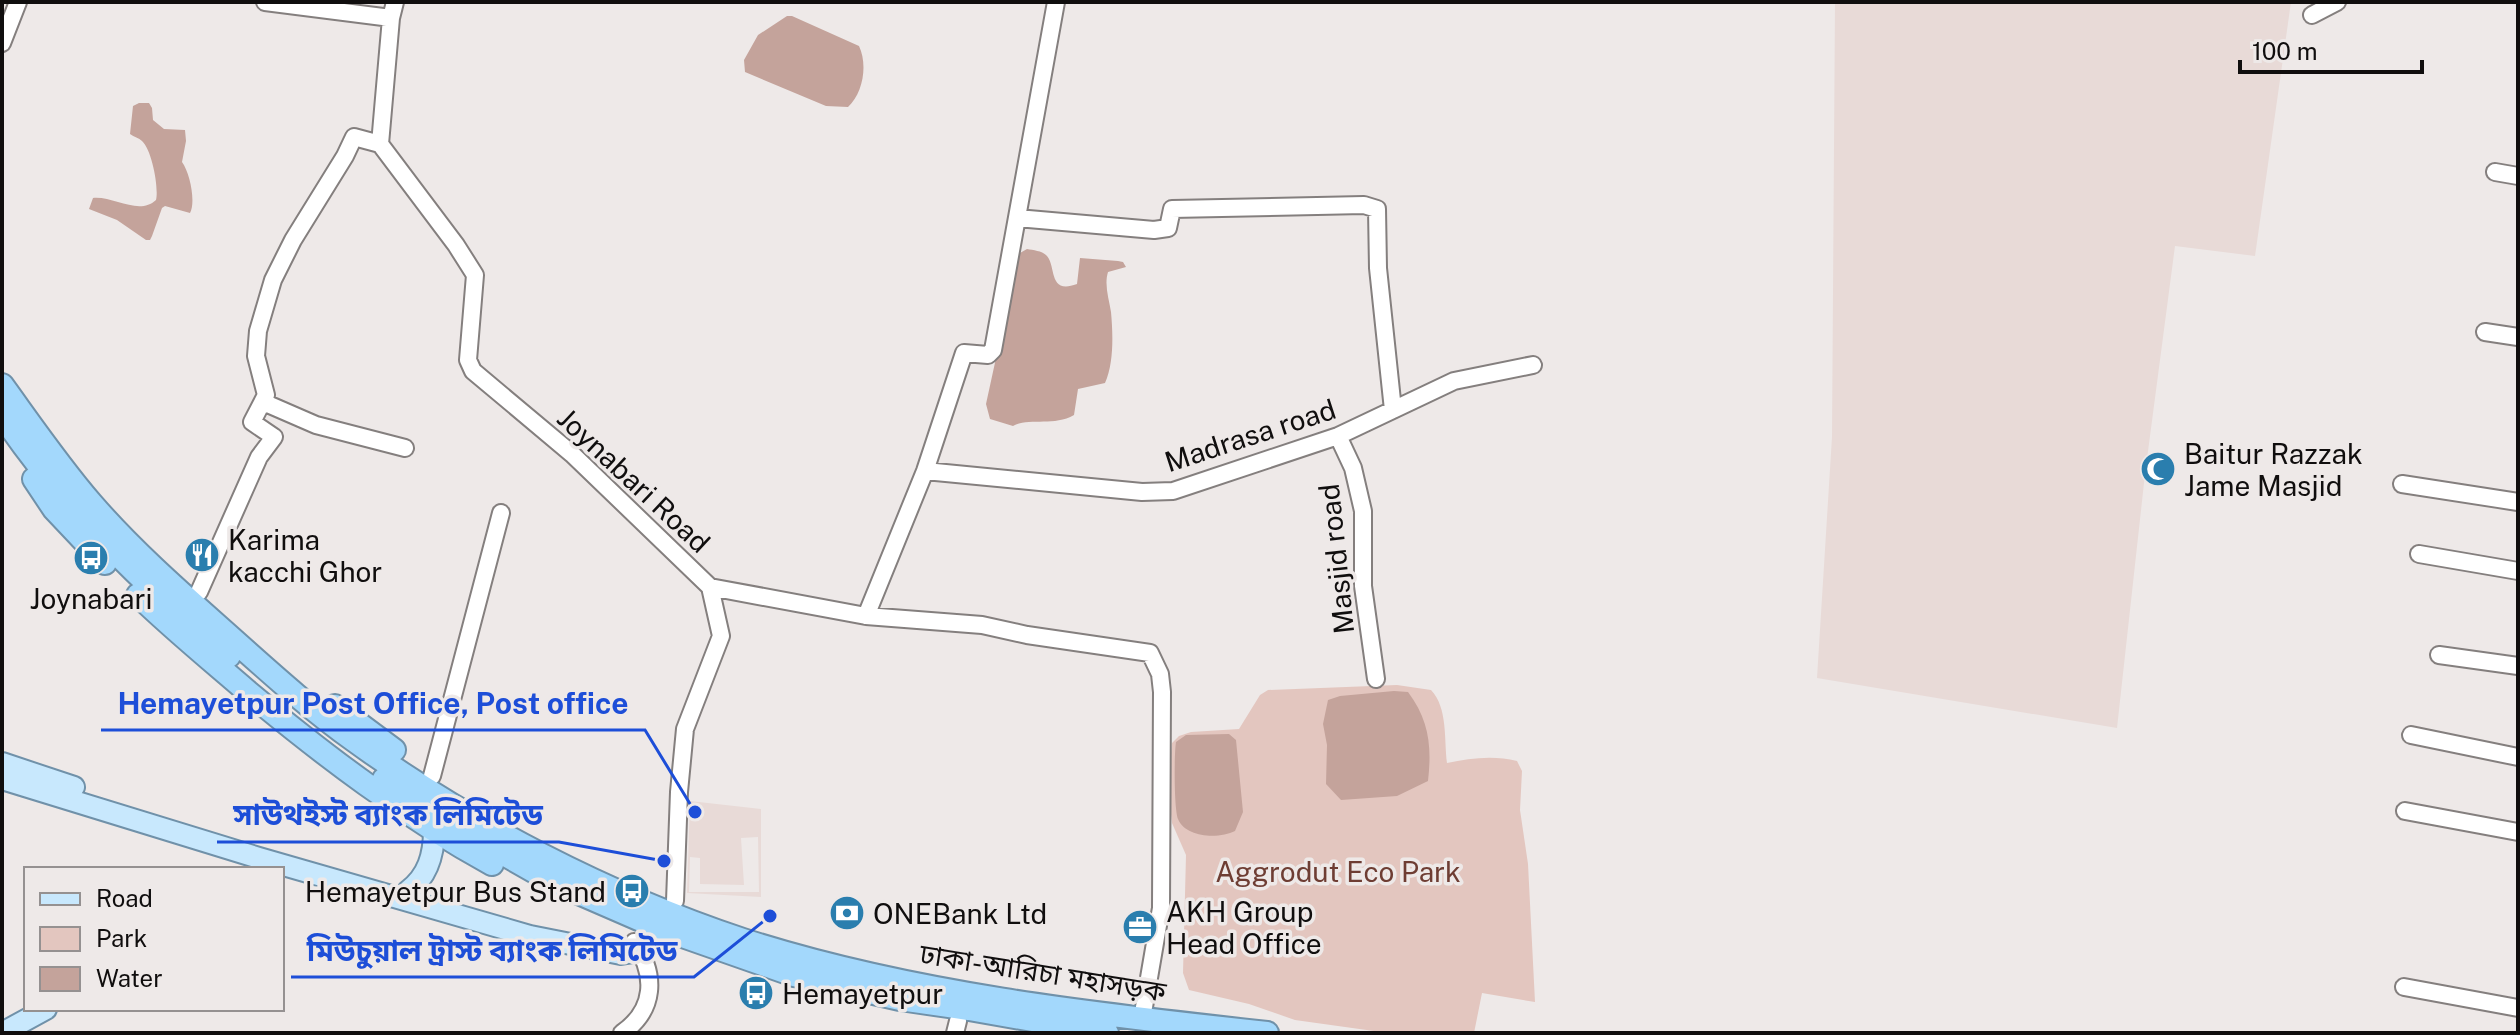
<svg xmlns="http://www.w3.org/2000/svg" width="2520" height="1035" viewBox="0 0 2520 1035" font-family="'Public Sans','Noto Sans Bengali',sans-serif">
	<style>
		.built { fill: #e8dad7; fill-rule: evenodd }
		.green { fill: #e3c6bf }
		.water { fill: #c4a39b }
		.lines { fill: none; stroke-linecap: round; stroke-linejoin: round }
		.minor-casing { stroke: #847f7e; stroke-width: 20 }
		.major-casing { stroke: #7091a9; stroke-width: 24 }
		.highway-casing { stroke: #7091a9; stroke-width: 26 }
		.minor { stroke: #fff; stroke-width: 16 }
		.major { stroke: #c8e8fd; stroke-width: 20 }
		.highway { stroke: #a3d8fc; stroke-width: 22 }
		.labels { text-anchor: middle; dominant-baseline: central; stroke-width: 7; stroke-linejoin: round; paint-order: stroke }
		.street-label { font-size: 28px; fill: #100e0e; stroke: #eee9e8 }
		.poi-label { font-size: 28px; fill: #100e0e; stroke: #eee9e8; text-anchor: start }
		.park-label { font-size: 28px; fill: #6e3d33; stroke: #eee9e8 }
		.leader { fill: none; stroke: #1d4ed8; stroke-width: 3 }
		.callout-dot { fill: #1d4ed8; stroke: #eee9e8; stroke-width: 3 }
		.callout-label { font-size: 30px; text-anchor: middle; font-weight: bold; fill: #1d4ed8; stroke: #eee9e8; stroke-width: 7; stroke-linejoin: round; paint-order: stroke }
	</style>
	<rect width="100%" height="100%" fill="#eee9e8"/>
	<path class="built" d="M1835,2H2291L2255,256L2175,246L2145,474L2117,728L1817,678L1832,437Z
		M690,801L761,809V897L687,893ZM758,837L759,892H689L690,857L700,858V884L744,885L741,838Z"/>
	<path class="green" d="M1397,685L1431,690C1448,708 1444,739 1447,763C1470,758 1494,755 1517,761L1522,771L1520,810L1528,864L1535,1002L1482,993L1474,1033H1388L1295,1020L1249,1004L1189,990L1183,973L1186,855L1172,823L1170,806L1169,773L1172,743L1179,736L1191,732L1239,729L1260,695L1268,690Z"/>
	<path class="water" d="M787,16H792L859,46C868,65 863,93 848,107L826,106L745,72L744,60L758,35Z
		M139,103H149L152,108L153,120L164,129L185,130L186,141L182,162C190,173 196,202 190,213L165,206L162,208L152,236L150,240H146L117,220L89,209L93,198C114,196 139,216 156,200C159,188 152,150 142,141C139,138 134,137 130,134L133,106Z
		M1027,249C1033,250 1042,251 1046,255C1057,265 1047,295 1077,284L1080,258L1118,261L1123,262L1126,267L1108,272C1104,285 1109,299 1111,312C1113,334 1114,363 1105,383L1078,389L1074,415C1053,427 1029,417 1013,426L990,419L986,404L1016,266L1020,253Z
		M1394,691L1408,692C1429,720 1432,746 1428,781L1397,796L1341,800L1326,784L1327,745L1323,724L1328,700L1340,696Z
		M1229,734L1236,740L1243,812L1235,831C1219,839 1186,838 1178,819C1174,808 1174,755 1176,742L1186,735Z"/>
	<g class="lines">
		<defs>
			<path id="minor" d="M265,2L391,18
				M2312,15L2337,2
				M2,43L18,2
				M380,144L456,245L475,275L468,360L473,371L572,454L710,587L721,636L685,729L679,792L675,901
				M380,144L391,18L395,2
				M2495,172L2518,176
				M1017,218L1154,230L1168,228L1172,209L1364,205L1377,209L1378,268L1393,410
				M2485,332L2518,337
				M263,402L316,425L405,448
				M1338,436L1353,468L1363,511V586L1376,679
				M925,471L1142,492L1173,491L1338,436L1454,381L1533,365
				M2402,484L2518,502
				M2419,554L2518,571
				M710,587L866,616L982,625L1027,635L1150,653L1160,674L1162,692L1161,908L1144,1007
				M199,592L259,457L274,437L252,422L266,395L256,356L258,331L273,280L293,240L345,156L354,137L380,144
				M866,616L925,471L964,353L988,355L993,350L1056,2
				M2439,655L2518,666
				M2411,735L2518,757
				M432,776L501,513
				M2405,811L2518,832
				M2404,987L2518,1008
				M622,1033C655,1010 657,975 634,942
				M955,1033L958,1021"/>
			<path id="major" d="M2,763L74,787
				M2,779L259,858L530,936L621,954L640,951L657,941
				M408,891C428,876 434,855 434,830
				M2,1033L46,1009"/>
			<path id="highway" d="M2,385C31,425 59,466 91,503C130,548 175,588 219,627C263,666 307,707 355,741C468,823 610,896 743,940C911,994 1092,1014 1267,1033
				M2,415C64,507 144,585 229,656
				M34,479L54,509L105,563
				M138,595C173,629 211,660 248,692C325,756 404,816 492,864
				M335,706L394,750
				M384,779L444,820L551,881L657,927L794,975L900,999L969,1009L1107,1033"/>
		</defs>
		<use href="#minor" class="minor-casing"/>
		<use href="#major" class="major-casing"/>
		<use href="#highway" class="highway-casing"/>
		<use href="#minor" class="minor"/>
		<use href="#major" class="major"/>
		<use href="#highway" class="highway"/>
	</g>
	<defs>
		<symbol id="mosque-disc" viewBox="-11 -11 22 22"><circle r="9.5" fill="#2a7eae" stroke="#eee9e8"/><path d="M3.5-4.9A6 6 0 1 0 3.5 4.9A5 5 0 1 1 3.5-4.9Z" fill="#fff"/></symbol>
		<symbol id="restaurant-disc" viewBox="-11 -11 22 22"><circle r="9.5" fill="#2a7eae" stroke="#eee9e8"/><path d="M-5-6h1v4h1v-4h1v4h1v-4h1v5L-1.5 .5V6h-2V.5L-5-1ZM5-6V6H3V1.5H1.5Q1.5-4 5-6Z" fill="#fff"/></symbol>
		<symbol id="bus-disc" viewBox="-11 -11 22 22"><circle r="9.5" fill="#2a7eae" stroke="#eee9e8"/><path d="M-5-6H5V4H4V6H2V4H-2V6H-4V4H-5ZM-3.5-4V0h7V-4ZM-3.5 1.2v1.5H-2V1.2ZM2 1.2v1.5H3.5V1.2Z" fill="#fff"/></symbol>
		<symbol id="bank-disc" viewBox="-11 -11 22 22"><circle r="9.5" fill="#2a7eae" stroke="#eee9e8"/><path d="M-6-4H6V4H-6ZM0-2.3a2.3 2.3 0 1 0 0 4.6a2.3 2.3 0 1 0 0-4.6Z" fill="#fff"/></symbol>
		<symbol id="office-disc" viewBox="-11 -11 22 22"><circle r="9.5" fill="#2a7eae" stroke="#eee9e8"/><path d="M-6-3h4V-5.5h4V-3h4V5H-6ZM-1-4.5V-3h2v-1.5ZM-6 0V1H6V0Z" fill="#fff"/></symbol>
	</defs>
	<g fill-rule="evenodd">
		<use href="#mosque-disc" x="2138" y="449" width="40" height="40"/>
		<use href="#restaurant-disc" x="182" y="535" width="40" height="40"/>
		<use href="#bus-disc" x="71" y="538" width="40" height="40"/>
		<use href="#bus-disc" x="612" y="871" width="40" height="40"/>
		<use href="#bank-disc" x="827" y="893" width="40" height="40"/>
		<use href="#office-disc" x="1120" y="907" width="40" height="40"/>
		<use href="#bus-disc" x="736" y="973" width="40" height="40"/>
	</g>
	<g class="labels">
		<g class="street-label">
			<text transform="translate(1250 435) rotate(-18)">Madrasa road</text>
			<text transform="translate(634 480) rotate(43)">Joynabari Road</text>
			<text transform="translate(1336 559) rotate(-96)">Masjid road</text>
			<text transform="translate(1043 972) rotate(9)">ঢাকা-আরিচা মহাসড়ক</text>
		</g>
		<g class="poi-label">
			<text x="2184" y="453">Baitur Razzak<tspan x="2184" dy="32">Jame Masjid</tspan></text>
			<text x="228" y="539">Karima<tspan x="228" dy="32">kacchi Ghor</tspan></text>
			<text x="91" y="598" text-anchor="middle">Joynabari</text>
			<text x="606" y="891" text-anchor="end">Hemayetpur Bus Stand</text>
			<text x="1166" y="911">AKH Group<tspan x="1166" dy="32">Head Office</tspan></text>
			<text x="873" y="913">ONEBank Ltd</text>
			<text x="782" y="993">Hemayetpur</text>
		</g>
		<g class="park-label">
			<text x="1338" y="871">Aggrodut Eco Park</text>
		</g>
	</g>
	<path class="leader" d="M695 812L645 730H101M664 861L559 842H217M770 916L694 977H291"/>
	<g class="callout-dot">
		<circle cx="695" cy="812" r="8"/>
		<circle cx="664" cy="861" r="8"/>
		<circle cx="770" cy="916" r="8"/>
	</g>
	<g class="callout-label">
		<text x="373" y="714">Hemayetpur Post Office, Post office</text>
		<text x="388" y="825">সাউথইস্ট ব্যাংক লিমিটেড</text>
		<text x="492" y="961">মিউচুয়াল ট্রাস্ট ব্যাংক লিমিটেড</text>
	</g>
	<rect width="2520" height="1035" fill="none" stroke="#100e0e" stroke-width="8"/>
	<rect x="24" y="867" width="260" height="144" fill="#eee9e8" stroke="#959191" stroke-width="2"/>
	<rect x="40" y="893" width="40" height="12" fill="#c8e8fd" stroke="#959191" stroke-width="2"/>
	<text x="96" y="907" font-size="24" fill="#100e0e">Road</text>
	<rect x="40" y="927" width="40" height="24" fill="#e3c6bf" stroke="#959191" stroke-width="2"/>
	<text x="96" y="947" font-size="24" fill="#100e0e">Park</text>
	<rect x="40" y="967" width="40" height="24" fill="#c4a39b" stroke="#959191" stroke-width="2"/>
	<text x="96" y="987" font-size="24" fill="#100e0e">Water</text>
	<path d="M2240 60v12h182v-12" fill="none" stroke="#100e0e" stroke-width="4"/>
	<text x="2252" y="60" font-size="24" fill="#100e0e" stroke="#eee9e8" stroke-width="6" paint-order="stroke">100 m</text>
</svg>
